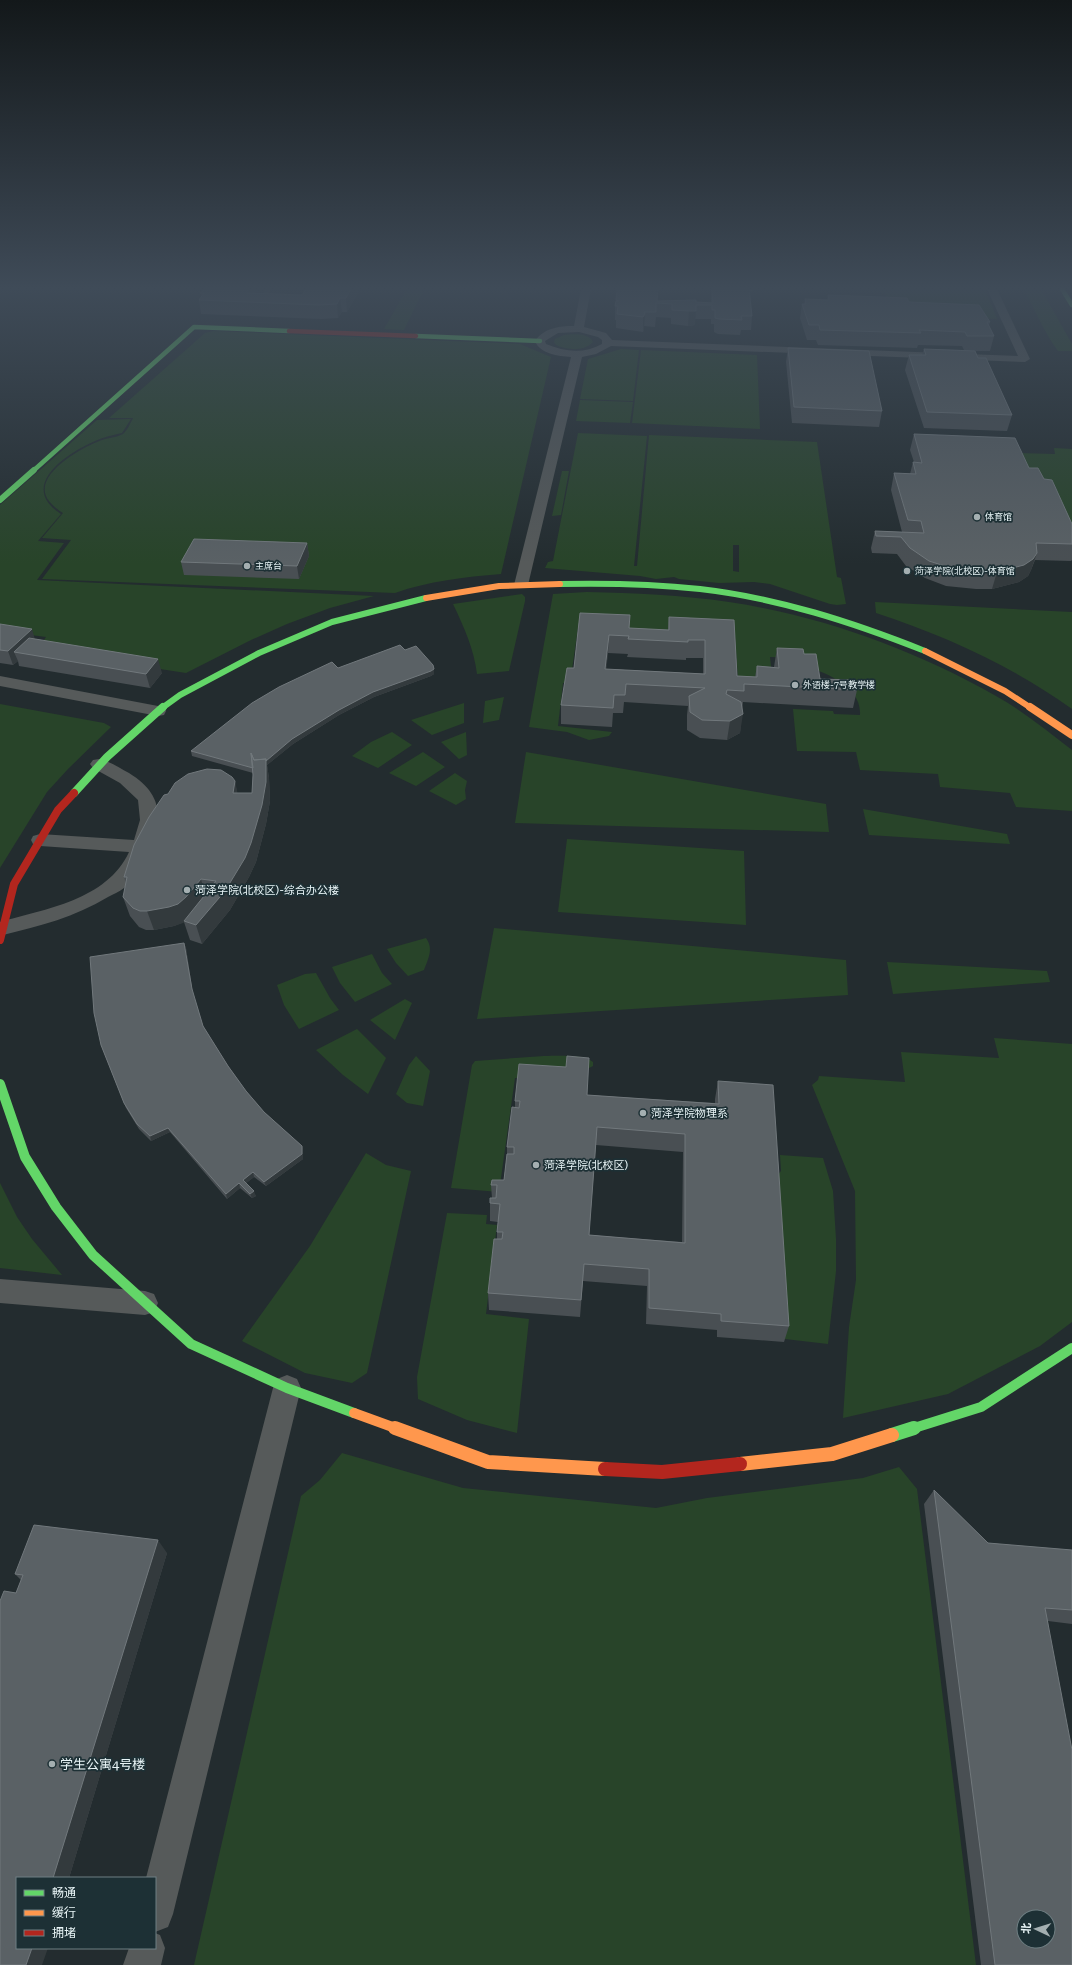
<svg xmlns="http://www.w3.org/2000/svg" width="1072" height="1965" viewBox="0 0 1072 1965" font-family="'Roboto Serif','Noto Sans SC',serif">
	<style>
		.green { fill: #284429; fill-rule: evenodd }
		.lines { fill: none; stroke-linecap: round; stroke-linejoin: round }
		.street { fill: #565a5a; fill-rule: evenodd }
		.fast-far4 { stroke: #63d668; stroke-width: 4.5 }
		.fast-far3 { stroke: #63d668; stroke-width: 6 }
		.fast-far2 { stroke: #63d668; stroke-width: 8 }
		.fast-far1 { stroke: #63d668; stroke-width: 10 }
		.fast { stroke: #63d668; stroke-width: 14 }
		.slow-far3 { stroke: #ff974d; stroke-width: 6 }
		.slow-far2 { stroke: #ff974d; stroke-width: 8 }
		.slow-far1 { stroke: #ff974d; stroke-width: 10 }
		.slow { stroke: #ff974d; stroke-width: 14 }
		.jam-far2 { stroke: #b3261e; stroke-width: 4.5 }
		.jam-far1 { stroke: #b3261e; stroke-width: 8 }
		.jam { stroke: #b3261e; stroke-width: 14 }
		.wall { fill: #494f53; fill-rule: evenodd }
		.shaded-wall { fill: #333a3d }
		.building { fill: #5a6165; stroke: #71787c; fill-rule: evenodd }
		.poi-dot { fill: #a4afb1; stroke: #1d3035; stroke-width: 1.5 }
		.labels { text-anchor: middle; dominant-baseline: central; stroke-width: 3.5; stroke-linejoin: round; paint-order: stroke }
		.far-poi-label { font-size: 9px; fill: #e9f5f7; stroke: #1d3035; text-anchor: start }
		.poi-label { font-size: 11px; fill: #e9f5f7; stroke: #1d3035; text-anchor: start }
		.near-poi-label { font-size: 13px; fill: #e9f5f7; stroke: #1d3035; text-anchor: start }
	</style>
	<rect width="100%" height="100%" fill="#232c2f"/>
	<path class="green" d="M407,289H424L404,330L384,329Z
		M878,289H985L997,319L908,315L889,309L885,293H881Z
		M1023,289H1041L1072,344V351H1058C1043,331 1036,310 1023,289Z
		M213,331L520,344L551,357L501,574C464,577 429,581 395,593L42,579L71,540L42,538L63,513C58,510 53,506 49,501C30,477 79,449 97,442C104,438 116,438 123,434C127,431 131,422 133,418H109L205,333Z
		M564,335C573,334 589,333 593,342C584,352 567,350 556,345L554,342L555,339Z
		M621,349L639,350L633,401L580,399L588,359Z
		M641,350L757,355L760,429L632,423Z
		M580,400L633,402L630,423L576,421Z
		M131,419L122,433C113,435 104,437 95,441C67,453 17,486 61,514L38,541L64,543L37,580L374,596L330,608L287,624L251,640L186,673L37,650L46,637L0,631V505L97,420Z
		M578,433L647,436L634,566H637L649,435L817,442L833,550L817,549L833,550L837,577L841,578L846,604L837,605L830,604L770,584L754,582L719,583L679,579L674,577L656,579L640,576L545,568L548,562L553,561ZM733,545H739V572L733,571Z
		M1054,448L1072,449V544L1015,453L1055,454Z
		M562,471H569L561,515L552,516Z
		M587,592C634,593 682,595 729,602C822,616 913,649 996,696C1023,711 1047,731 1072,750V811L1016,807L1010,793L940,787L938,774L860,770L856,752L797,751L793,709L833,711L834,714L860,715C862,685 823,672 800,664V658L770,657L773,684L751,683L752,693H739L735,636L578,628L570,683H563L558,726L612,732L609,736L589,740L567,732L529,727L553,594Z
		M522,594L525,597V601L509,671L477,674C474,649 464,627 453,604Z
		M875,602L1072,612V709C1012,666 946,636 876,613Z
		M504,697L499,720L483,723L485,701Z
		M464,703V723L432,735L411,720Z
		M0,704L104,723L111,727L68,769L47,792L0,868Z
		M392,732L412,745L378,768L352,756L371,742Z
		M466,732L467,755L459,759L441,742Z
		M423,752L445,767L416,786L389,773Z
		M526,752L826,804L829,832L515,823Z
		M455,773L467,781L465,790L466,799L456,805L429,791Z
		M863,809L1007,834L1010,844L869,835Z
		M567,839L744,851L746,925L558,912Z
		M494,928L846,960L848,995L477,1019Z
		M426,938C434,949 428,959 424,970L408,976L396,963L387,949Z
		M372,954L382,973L392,984L355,1002L340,983L332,967Z
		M887,962L1047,971L1050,982L893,994Z
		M316,973L330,998L339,1010L299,1029L284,1005L277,985L305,974Z
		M405,999L412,1003L395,1040L370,1020Z
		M357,1029L386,1058L368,1094L343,1075L316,1050Z
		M994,1038L1072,1044V1322L1040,1346L948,1394L843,1418L849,1327L856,1280L855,1191L812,1085L818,1080L819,1076L905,1082L901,1052L999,1058Z
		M416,1056L430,1071L423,1106L407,1103L396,1094L409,1065Z
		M544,1056C556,1056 584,1054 593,1062V1066L562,1082L515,1078L499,1192L451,1188L472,1065L475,1061Z
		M366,1153L386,1165L411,1171L367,1373L352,1383L305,1373L242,1341L310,1246Z
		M780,1155L823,1158L833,1191L836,1239V1271L828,1344L785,1339L775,1178L781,1171Z
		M0,1183L17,1217L32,1239L62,1275L0,1268Z
		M447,1213L487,1215L486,1224L497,1225L486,1314L529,1319L517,1433L467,1420L418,1399L417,1377Z
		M342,1453L463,1488L656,1508L707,1498L863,1478L899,1467L917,1489L976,1965H194L301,1496L320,1480Z"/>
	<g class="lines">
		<path class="street" d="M261,289H271L261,304L263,306L261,308H247L245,306L250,300L254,299Z
			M581,289H591L584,327L606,333L612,340L1018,356L987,289H997L1030,359L1025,362L611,346L596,354L582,357L528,585L526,588H516L514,585L571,357C558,356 540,354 535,341C544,328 559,326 574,326ZM579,332L598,337L602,340V344C584,354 565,352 546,344L545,341L558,333Z
			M0,676L158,706L164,707L166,711L164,715L158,716L0,686Z
			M99,759C110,761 119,768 129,773C164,795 163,818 147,853C142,865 134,880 124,888C119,892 113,894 108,897C75,917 40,926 3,935L0,934V922C45,909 107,900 129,852L40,846L33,844L31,840L33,836L40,834L134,840L140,820L138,800L120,783L93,768L90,764L93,760Z
			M0,1279L145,1291L154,1294L158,1303L154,1312L145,1315L0,1303Z
			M287,1375L297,1379L301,1388L173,1914L168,1927L155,1932V1878H146L273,1388L277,1379Z
			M155,1933L160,1935L165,1948L161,1965H123L129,1948H155Z"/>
		<path class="fast-far4" d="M1062,289L1072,305
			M416,336L540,341
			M33,471L194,327L289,331"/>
		<path class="fast-far3" d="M0,500L34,470
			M560,584C607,583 653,584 700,589C778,598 852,622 925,651
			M162,708L180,695L259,653L332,622L426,598"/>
		<path class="fast-far2" d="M74,793L107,757L163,707"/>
		<path class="fast-far1" d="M0,1084L25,1157L56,1207L93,1255L191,1344L287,1388L354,1413
			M911,1429L981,1407L1072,1348"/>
		<path class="fast" d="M892,1435L914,1428"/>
		<path class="slow-far3" d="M426,598L499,586L560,584
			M925,651L1005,691L1031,708"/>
		<path class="slow-far2" d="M1030,707L1072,735"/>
		<path class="slow-far1" d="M354,1413L398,1429"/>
		<path class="slow" d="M395,1428L488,1462L605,1469
			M740,1464L832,1454L892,1435"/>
		<path class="jam-far2" d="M289,331L416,336"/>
		<path class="jam-far1" d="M0,940L14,884L58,810L74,793"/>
		<path class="jam" d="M605,1469L662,1472L740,1464"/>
	</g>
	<path class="wall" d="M204,289H266L263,293L302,295L304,292L303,289H360L347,312H342L338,318L321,319L201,314L199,300L201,297L200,293Z
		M617,289L657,301L711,303V289H754V291H750L752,316L751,330H741L740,335L718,334L714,332V324H711V319H695V325L688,326L671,324V318L656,317L655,327L644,326V329L643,332L616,328V320H615V306Z
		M828,295L909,302L990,322L989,327L994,336L990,351H975L978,358L1012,415L1007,431L924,428L905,370L909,355H922L924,349L964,350L962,346L918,345L917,348L818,345L816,340H807L800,318L802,304H804L805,299L827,300Z
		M788,348L882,411L879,427L792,423L786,362Z
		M914,434L1029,468L1044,479L1072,524V560L1071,561L1035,560L1031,570L1028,576L1019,582L992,589H976L946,586L925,578L906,566L897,554L872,553L871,548L875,531L902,532L891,490L894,473L910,474L913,462H914L910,450Z
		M307,543L309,556L299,579L184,575L181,562Z
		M580,613L629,628L668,630L669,617L734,620L737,676L755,677L757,666L774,667L777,648L804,654L820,679L857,690L853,708L743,702L740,733L727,740L700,738L687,730V715L688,706L624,702L623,713H613L612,727L561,724V705L574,668ZM608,653L628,654L627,657L686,660V658H703V674L606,669Z
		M0,624L35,639L162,673L150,688L19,666L18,661L13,665L0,663Z
		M338,668L434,674L431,676L374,697L339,715L293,744L267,765L269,778L270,801L266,824L256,862L249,877L230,910L202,944L190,940L184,922L174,926L154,930H146L139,927L130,916L123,897L126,884L124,877L168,794L235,781L237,793H252L253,773L192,756L191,751Z
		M184,943L186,948L193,994L203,1026L228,1066L246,1091L264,1112L302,1146L303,1150V1159L266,1186L254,1177L246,1183L256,1196L252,1198L240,1188L227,1199L170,1132L151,1141L139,1129L126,1108L101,1045Z
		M718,1081L789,1326L784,1342L717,1337V1330L646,1324L647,1286L583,1281L580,1317L489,1310L488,1293L497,1239V1232L498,1222L490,1221V1203L492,1198L491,1185L504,1180L507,1154V1147L515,1107V1101L587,1095L715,1103V1099ZM596,1145L683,1152L682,1242L589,1235Z
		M934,1490L988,1543L1072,1551V1624L1048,1621L1072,1965H981L924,1504Z
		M167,1553L69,1878H17L16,1593L21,1580L15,1574Z"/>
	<path class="shaded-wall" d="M250,289H251L253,301L247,293Z
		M255,289H266L257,302Z
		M351,289H360L347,312L346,298Z
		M340,298L342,312L338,318L337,304Z
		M689,311H696L695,325L688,326Z
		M645,314L644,329L643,332V317Z
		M307,543L309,556L299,579L297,566Z
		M1037,553L1031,570L1028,576L1019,582L992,589L997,572Z
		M32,629L36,643L14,652L18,661L13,665L8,651Z
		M609,635L608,653L605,687V669Z
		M158,659L162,673L150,688L146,674Z
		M434,669V674L431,676L374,697L339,715L293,744L267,765L269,778L270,801L266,824L256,862L249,877L230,910L202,944L196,925L245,858L256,769L292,739L339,710L373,692Z
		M743,714L740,733L727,740L730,721Z
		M235,781L239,800L233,793Z
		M201,879L206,898L191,916L183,923L174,926L154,930L147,911Z
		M184,943L186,948L193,994L192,989Z
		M168,1128L170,1132L151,1141L150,1136Z
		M302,1146L303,1150V1159L266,1186L264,1182Z
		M253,1172L254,1177L244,1185L243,1180Z
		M239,1183L240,1188L227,1199L226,1194Z
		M254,1191L256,1196L252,1198L250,1194Z
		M158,1540L167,1553L69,1878H53Z
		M32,1948H48L42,1965H26Z"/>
	<path class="building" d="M204,289H250L247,293L302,295L306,289H351L346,298H340L337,304L319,305L199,300L204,293H200Z
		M617,289H658L657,301L696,300V302L713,303L712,289H749L752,316H741L742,320L719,319L715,318V310H712V305H696V311H689L672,310V304L656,303V312H644L645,314L643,317L617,314L618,306H615L616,301H619L616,300Z
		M828,295L907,298L909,302L979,305L990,322H987L994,336H967L965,332L919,330L921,333L820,330L819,325H809L802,304H806L805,299L829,300Z
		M788,348L869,351L882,411L794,407Z
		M924,349L975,351L978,358H986L1012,415L927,412L909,355H926Z
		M914,434L1015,438L1029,468H1038L1044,479L1052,480L1072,524V544L1036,543L1037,553L1033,559L1024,565L997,572H981L951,568L929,561L910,548L901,537L876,536L875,531L924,533L921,521L908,520L894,473L916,474L913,462L922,463Z
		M194,539L307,543L297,566L181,562Z
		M580,613L630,615L629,628L669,630V617L734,620L737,676L757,677V666L779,668L777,648L803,649L804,654H816L820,679L855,680L857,690L744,684V691L727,690L726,694L741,702L743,714L730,721L702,720L690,712L689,696L705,688L626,684L625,695H614L613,708L561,705L567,668H574ZM609,635L629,636L628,639L688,642V640H705V674L605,669Z
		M0,624L32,629L8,651L0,650Z
		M29,638L158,659L146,674L14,652Z
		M400,645L405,650L416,646L433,665L434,669L431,671L373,692L339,710L292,739L266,761V759L254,760L251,753L253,768L191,751L252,703L279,687L332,662L338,668Z
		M251,753L254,760L266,759V782L262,805L251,843L245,858L225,891L196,925L184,921L216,881L201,879L186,897L178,904L169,907L147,911H140L133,908L123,897L127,877H124L134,845L149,817L164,795L168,794L175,783L188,774L207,769L221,770L232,777L235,781L233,793H252L253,775Z
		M184,943L192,989L203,1026L228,1066L246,1091L264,1112L302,1146V1154L264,1182L253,1172L243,1180L254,1191L250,1194L239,1183L226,1194L168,1128L150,1136L137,1124L124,1103L101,1045L94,1013L90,957Z
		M567,1056L589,1058L587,1095L719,1104L718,1081L773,1085L789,1326L721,1321V1314L649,1308V1269L584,1264L581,1300L488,1293L494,1239H502L503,1232H497L500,1204L490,1203V1198H496L497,1185H491L492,1180H504L507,1154H514V1147H507L512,1107L519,1108L520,1101H515L519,1064L566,1067ZM597,1127L685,1134V1243L589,1235Z
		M934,1490L988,1543L1072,1550V1610L1045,1608L1072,1750V1965H995ZM1024,1917H1048V1941H1024Z
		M34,1525L158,1540L53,1878H17V1948H32L26,1965H0V1601L4,1591L16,1593L23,1575L15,1574Z"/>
	<linearGradient id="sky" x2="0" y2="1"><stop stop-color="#13181a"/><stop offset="0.51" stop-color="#3f4b58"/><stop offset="1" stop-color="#3f4b58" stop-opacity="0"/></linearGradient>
	<rect width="1072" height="564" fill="url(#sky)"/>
	<g class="poi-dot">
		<circle cx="977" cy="517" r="4"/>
		<circle cx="247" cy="566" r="4"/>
		<circle cx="907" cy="571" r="4"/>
		<circle cx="795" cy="685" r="4"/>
		<circle cx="187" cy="890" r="4"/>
		<circle cx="643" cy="1113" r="4"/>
		<circle cx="536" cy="1165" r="4"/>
		<circle cx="52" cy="1764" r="4"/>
	</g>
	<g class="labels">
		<g class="far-poi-label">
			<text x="985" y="517">体育馆</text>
			<text x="255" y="566">主席台</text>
			<text x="915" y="571">菏泽学院(北校区)-体育馆</text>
			<text x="803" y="685">外语楼-7号教学楼</text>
		</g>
		<g class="poi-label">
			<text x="195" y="890">菏泽学院(北校区)-综合办公楼</text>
			<text x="651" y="1113">菏泽学院物理系</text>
			<text x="544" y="1165">菏泽学院(北校区)</text>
		</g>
		<g class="near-poi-label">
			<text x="60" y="1764">学生公寓4号楼</text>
		</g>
	</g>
	<rect x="16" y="1877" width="140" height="72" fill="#1d3035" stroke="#6f7f83"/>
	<rect x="24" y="1890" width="20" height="6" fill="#63d668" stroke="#6f7f83"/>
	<text x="52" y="1897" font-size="12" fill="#e9f5f7">畅通</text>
	<rect x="24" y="1910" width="20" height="6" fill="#ff974d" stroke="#6f7f83"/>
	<text x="52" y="1917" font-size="12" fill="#e9f5f7">缓行</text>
	<rect x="24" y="1930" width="20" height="6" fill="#b3261e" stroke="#6f7f83"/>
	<text x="52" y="1937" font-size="12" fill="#e9f5f7">拥堵</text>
	<g transform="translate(1036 1929) rotate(274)"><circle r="19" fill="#1d3035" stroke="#6f7f83"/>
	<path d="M0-3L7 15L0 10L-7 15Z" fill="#a4afb1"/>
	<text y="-6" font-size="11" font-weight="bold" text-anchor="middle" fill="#e9f5f7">北</text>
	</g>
</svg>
